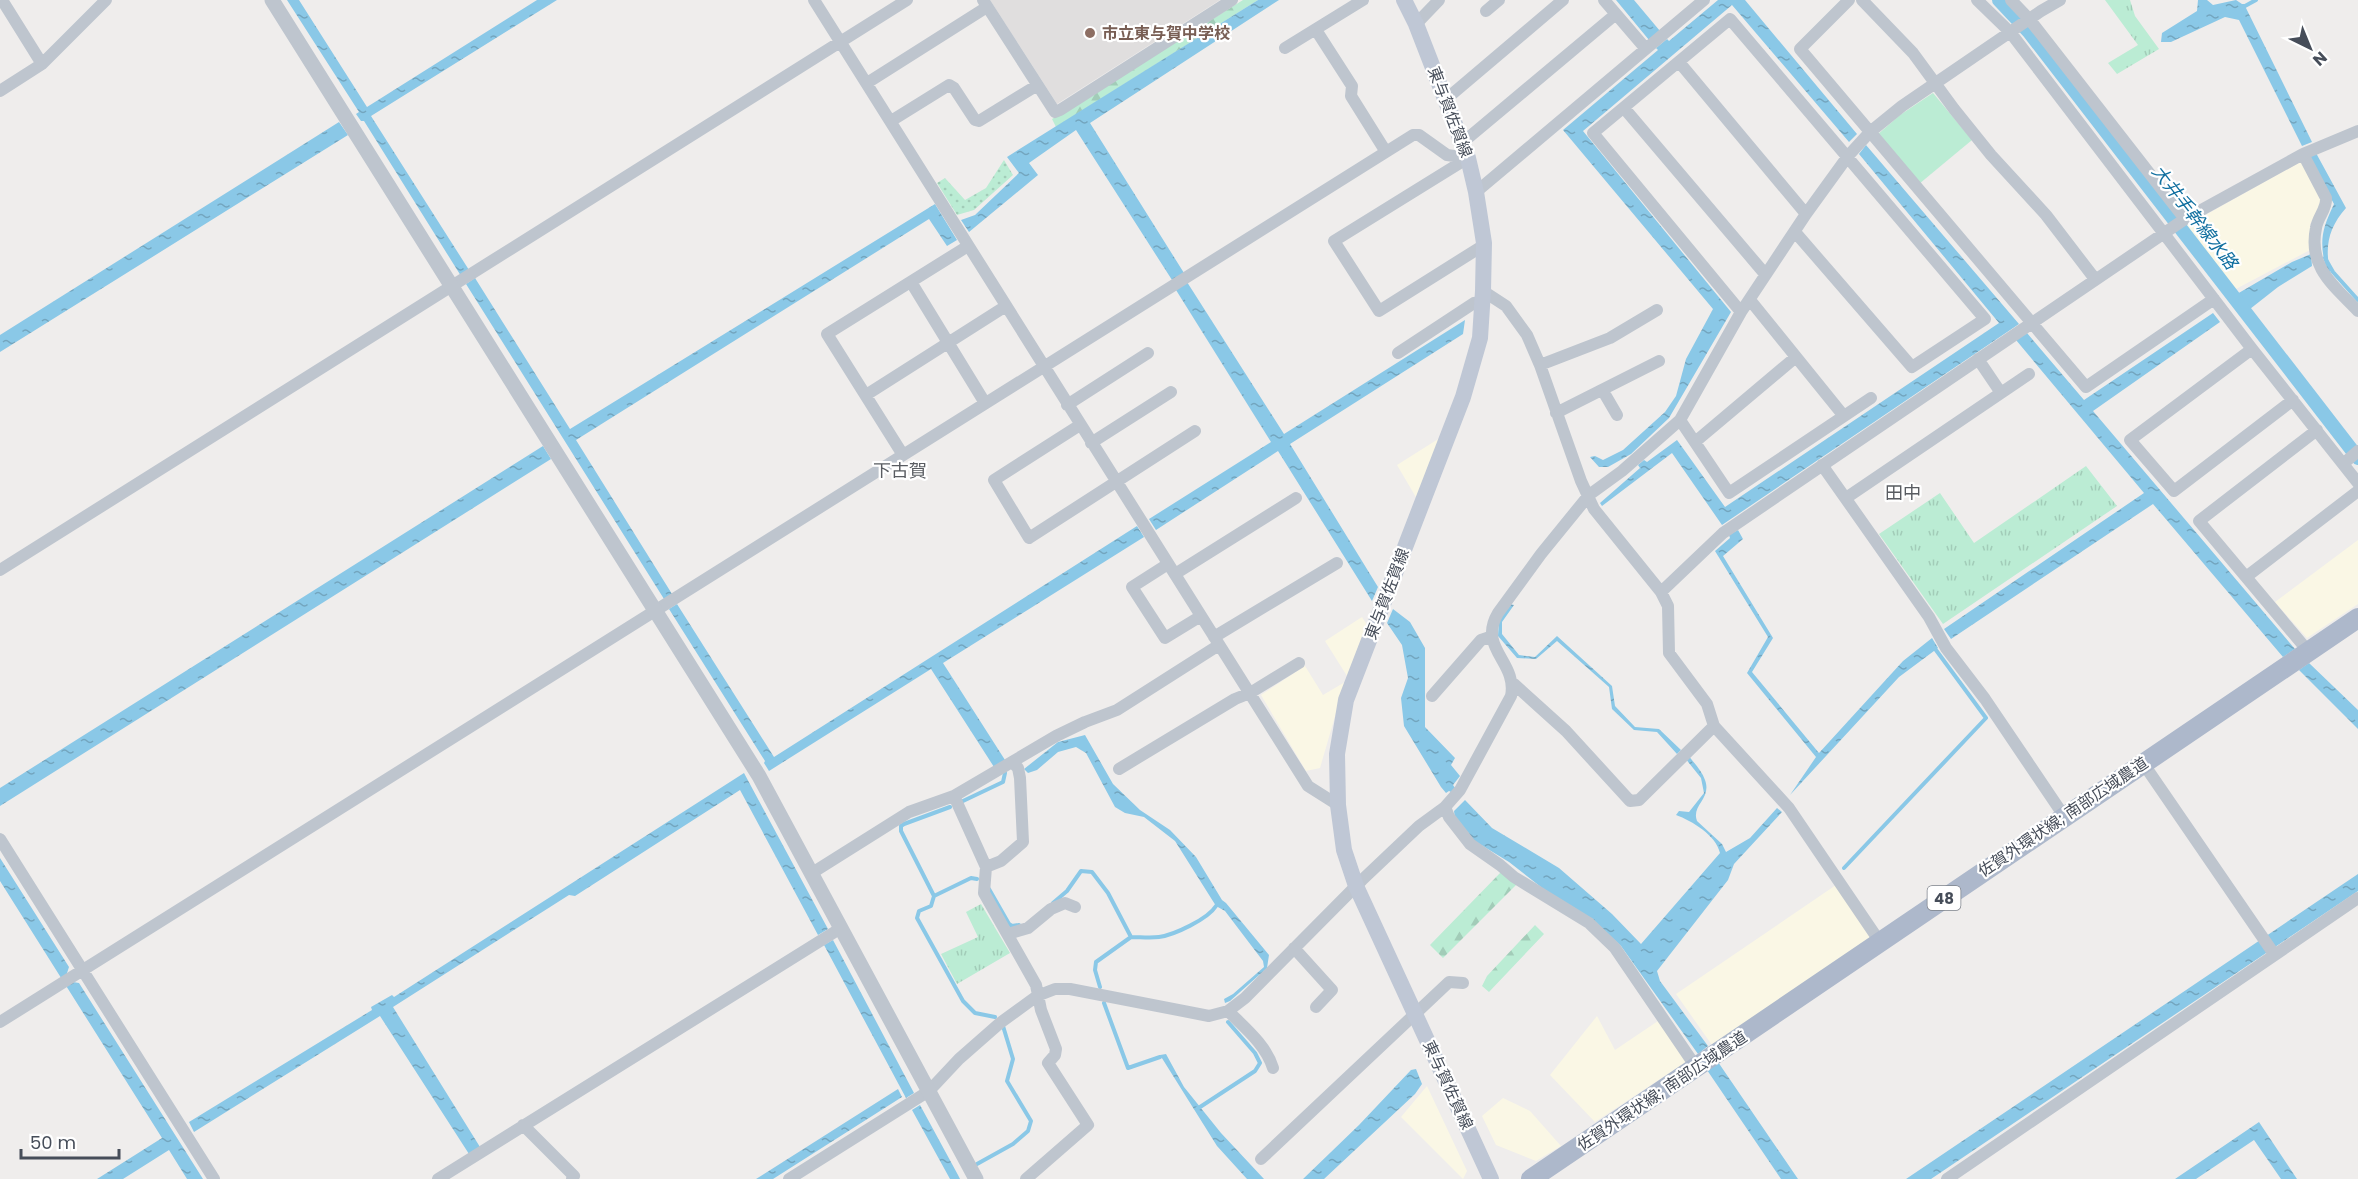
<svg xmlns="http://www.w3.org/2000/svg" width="2358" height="1179" viewBox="0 0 2358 1179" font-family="Poppins,'Noto Sans JP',sans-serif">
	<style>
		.commercial { fill: #faf7e5 }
		.education { fill: #e0dede }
		.grass { fill: url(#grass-tufts) }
		.forest { fill: url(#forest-firs) }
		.park { fill: #bbecd4 }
		.garden { fill: url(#garden-dots) }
		.water { fill: url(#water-ripples) }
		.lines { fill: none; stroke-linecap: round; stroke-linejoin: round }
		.stream { stroke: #8ac8e7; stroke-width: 4 }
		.canal { stroke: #8ac8e7; stroke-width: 14 }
		.minor { stroke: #bec5ce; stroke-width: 12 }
		.tertiary { stroke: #bec5ce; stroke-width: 15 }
		.secondary { stroke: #bfc7d5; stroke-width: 16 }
		.primary { stroke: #adb8cb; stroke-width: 20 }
		.education-dot { fill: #8d6e63; stroke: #fff; stroke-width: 2 }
		.labels { text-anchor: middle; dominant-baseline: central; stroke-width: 4.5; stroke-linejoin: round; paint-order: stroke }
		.shield { fill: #fff; stroke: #7e828b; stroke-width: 1.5 }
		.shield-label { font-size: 15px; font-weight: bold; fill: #464d59 }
		.education-label { font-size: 16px; font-weight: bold; fill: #785e54; stroke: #fff; text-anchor: start }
		.street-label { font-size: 16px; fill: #464d59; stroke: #fff }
		.water-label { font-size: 18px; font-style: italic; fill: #1270a0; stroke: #fff }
		.neighbourhood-label { font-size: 18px; fill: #595c61; stroke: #fff }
	</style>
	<defs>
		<pattern id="grass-tufts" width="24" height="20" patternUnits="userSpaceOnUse" patternTransform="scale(1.5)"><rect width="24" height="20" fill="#bbecd4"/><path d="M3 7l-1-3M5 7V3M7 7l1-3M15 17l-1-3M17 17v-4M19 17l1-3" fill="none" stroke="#a2ccb8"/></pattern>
		<pattern id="forest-firs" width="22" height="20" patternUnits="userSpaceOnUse" patternTransform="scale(1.5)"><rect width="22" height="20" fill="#bbecd4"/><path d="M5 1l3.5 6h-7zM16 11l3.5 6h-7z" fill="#a2ccb8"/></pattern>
		<pattern id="garden-dots" width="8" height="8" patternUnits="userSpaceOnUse" patternTransform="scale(1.5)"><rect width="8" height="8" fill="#bbecd4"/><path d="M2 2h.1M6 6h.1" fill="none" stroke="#a2ccb8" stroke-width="1.8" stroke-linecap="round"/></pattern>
		<pattern id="water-ripples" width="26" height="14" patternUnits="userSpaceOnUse" patternTransform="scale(1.5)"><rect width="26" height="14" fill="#8ac8e7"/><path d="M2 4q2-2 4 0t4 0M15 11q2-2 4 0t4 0" fill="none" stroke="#73a5be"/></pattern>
	</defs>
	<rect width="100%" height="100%" fill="#efedec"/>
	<path class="commercial" d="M2302,161L2324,202L2310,224L2312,249L2234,290L2186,226Z
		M1443,436L1417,499L1397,465Z
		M2358,540V604L2307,638L2275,602Z
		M1362,617L1367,625L1347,676L1325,641Z
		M1305,666L1323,695L1345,682L1320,768L1306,771L1261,695Z
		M1836,885L1870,938L1712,1045L1676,994Z
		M1597,1016L1615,1050L1658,1021L1686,1062L1595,1122L1550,1075Z
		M1427,1086L1467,1171L1463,1179L1401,1117Z
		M1503,1098L1530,1111L1561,1146L1536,1161L1496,1145L1482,1116Z"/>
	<path class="education" d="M990,0H1220L1057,104Z"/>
	<path class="grass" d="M2105,0H2130L2135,16L2159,49L2117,74L2108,63L2138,45Z
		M2086,466L2117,506L1943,624L1879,534L1940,493L1974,543Z
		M981,904L1010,953L957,984L941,954L978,937L966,912Z"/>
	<path class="forest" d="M1243,0H1258L1056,127L1052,119Z
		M1501,872L1517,884L1443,958L1430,945Z
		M1535,925L1544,934L1489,992L1482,986L1487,976Z"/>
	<path class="park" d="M1933,93L1972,140L1919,184L1877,135L1900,115Z"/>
	<path class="garden" d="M1004,160L1013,175L974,210L957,215L937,183L945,178L965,200L986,188Z"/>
	<path class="water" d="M287,0H299L367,107L537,0H557L371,116L469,270L461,276L364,121H361L356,114L359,112Z
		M1258,0H1279L1090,123L1184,273L1172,280L1076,130L1029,163L1038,175L969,232L961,220L975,215L1019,173L1007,157Z
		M1616,0H1634L1660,31L1649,40Z
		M1718,0H1745L1857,134L1849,142L1732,5L1583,131L1731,312L1669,418L1631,454L1608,467H1599L1590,457L1595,456L1603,460L1623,450L1665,412L1676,396L1686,359L1713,309L1563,130L1658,50L1656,48L1667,39L1669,41Z
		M2198,0H2207L2213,5L2236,0L2245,6L2312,142L2302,146L2239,20L2225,17L2171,42H2161L2162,33L2197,11Z
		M339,122L348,135L0,352V335Z
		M1866,145L2019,324L1722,525L1672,453L1602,506L1600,503L1640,468L1638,465L1644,460L1647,462L1677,440L1725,507L1999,323L1859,154Z
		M2316,153L2346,208C2328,228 2324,249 2331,274L2327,272C2319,243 2321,231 2334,204L2309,157Z
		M935,204L957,240L947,246L929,219L576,440L672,594L664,599L466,284L475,278L570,429Z
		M2311,254L2312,266L2278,287L2250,309L2237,294L2292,262Z
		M1187,282L1284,434L1465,320L1463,334L1290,444L1378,587L1372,601L1278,451L1156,530L1149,519L1271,442L1176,290Z
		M2213,313L2220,322L2093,411L2295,649L2283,657L2153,504L1951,639L1944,629L2144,493L2016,340L2027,333L2084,400Z
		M543,446L551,459L0,806V788Z
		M1137,526L1144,537L943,663L1005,760L994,767L931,669L769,771L764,763L765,761L669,609L677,604L774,757Z
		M1738,530L1743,539L1723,556L1773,638L1752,672L1819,753L1903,661L1932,638L1938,648L1899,677L1790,795L1816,757L1747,673L1768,637L1715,551L1730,538L1729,535Z
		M1510,604L1514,605L1502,622V634L1519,655L1535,657L1557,636L1612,686L1615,706L1635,727L1659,729L1681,750L1677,754L1657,732L1634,730L1612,709L1609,687L1557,641L1536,659L1517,658L1498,636L1499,620Z
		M1393,609L1410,622L1425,648V727L1455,758L1451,765L1460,776L1453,785L1455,788L1451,792L1449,791L1446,793L1441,787L1404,726L1401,698L1408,678L1402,645L1387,623Z
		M2309,663L2358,710V729L2299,670Z
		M1085,735L1113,784L1140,810L1170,830L1196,857L1222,900L1226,903L1269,955L1267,968L1230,1001L1225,1003L1224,999L1233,994L1264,967L1263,961L1225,911L1216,906L1175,841L1144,817L1125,813L1115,807L1086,753L1076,747L1058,752L1037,770L1028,773L1024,769L1058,742Z
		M1688,755C1694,763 1702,771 1705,780C1712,799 1691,805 1697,821L1722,844L1726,852L1750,838L1777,808L1782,812L1734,864L1728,880L1657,971L1660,981L1708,1046L1698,1054L1621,946L1593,920L1546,891L1509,862L1473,840L1455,818L1454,811L1465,800L1492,828L1559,868L1612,914L1641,944L1720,853C1716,835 1692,821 1676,815L1679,811L1689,812L1704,793L1701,778L1685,758Z
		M744,773L828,929L818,935L740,790L575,896L569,895L393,1007L480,1147L469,1154L380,1016L194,1132L189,1122L372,1010L371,1007L392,995L394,997Z
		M0,858L69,967L67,973L73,982L79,983L203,1179H187L169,1150L123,1179H97L162,1138L0,881Z
		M2358,874V891L1931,1179H1906Z
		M833,940L914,1093L906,1098L824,945Z
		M1166,1054L1184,1087L1221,1133L1264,1179H1247L1217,1146L1160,1055Z
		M1718,1062L1798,1179H1781L1707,1070Z
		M1416,1069L1422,1084L1415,1094L1324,1179H1303L1359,1125L1411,1070Z
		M898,1089L902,1097L773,1179H756Z
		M920,1105L958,1175L960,1179H950L912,1110Z
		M2259,1122L2297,1179H2281L2254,1140L2196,1179H2175Z"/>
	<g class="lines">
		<path class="stream" d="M2241,6H2245L2256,0
			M2325,258L2333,272L2358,300
			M963,801L1003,782L1005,773
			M950,807L904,824L901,826V831L934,896L971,878L977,879
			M1844,868L1986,718L1933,646
			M989,889L1009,924L1012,926L1019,925
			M934,896L931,906L919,911L917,918L963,1001L975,1013L995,1017
			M1053,903L1067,891L1081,871L1092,872L1108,893L1131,937C1140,937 1150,938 1159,937C1174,935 1208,919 1216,906
			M1100,987L1095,970L1096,962L1131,937
			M1104,1003L1128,1068L1160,1057
			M1197,1109L1255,1071L1260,1063L1255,1053L1228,1022
			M977,1164L1013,1144L1028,1131L1031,1121L1007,1081L1013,1059L1003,1026"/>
		<path class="canal" d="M1999,0L2029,32L2358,458"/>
		<path class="minor" d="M2,0L42,64
			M814,0L1308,786L1338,805
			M983,0L1055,112L1060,110L1232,0
			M1604,0L1646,49
			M1849,0L1800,49L2086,387L2214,299
			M1862,0L1913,53L1954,109L1991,155L2046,215L2095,279
			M1977,0L2010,32L2252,349L2358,483
			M2011,0L2030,20L2185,219
			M1486,11L1499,0
			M1416,24L1439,0
			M1316,30L1352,86L1351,96L1386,152
			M1285,48L1363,0
			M1679,62L1806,214
			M867,83L987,7
			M0,91L42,64L106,0
			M1445,98L1451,95L1563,0
			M1624,108L1765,274
			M891,121L949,85L954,88L975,120L979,121L1036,86
			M1462,143L1616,14
			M2303,154L2326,198C2327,209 2318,216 2316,228C2308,267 2333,285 2358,311
			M1468,158L1334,241L1379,311L1484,245
			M1476,192L1704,0
			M911,282L985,403
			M1483,291L1506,306L1527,335L1540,365L1581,481L1594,509L1661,592L1668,606L1669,653L1707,704L1714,726L1789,808L1880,942
			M1750,300L1843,415
			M1741,312L1593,133L1730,19L1985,319L1912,367L1795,232
			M2252,349L2130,440L2174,491L2293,400
			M1398,353L1474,303L1482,302
			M1978,359L2001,393
			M1540,365L1610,338L1657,310
			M1603,391L1617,415
			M866,395L1006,306
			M1067,405L1148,353
			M1556,413L1659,361
			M1680,420L1729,493L1871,398
			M1080,425L994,480L1029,538L1195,431
			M1695,442L1796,357
			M1091,443L1171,392
			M903,455L827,334L968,246
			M2343,464L2358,451
			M1822,465L1929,617L1946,648L1985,699L2064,816
			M1846,498L2029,374
			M1168,564L1132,587L1165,638L1201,616
			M0,570L907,0
			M1175,574L1296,498
			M2246,577L2358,491
			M1661,592L1723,533L2185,219L2303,154L2358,131
			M1214,637L1337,563
			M2308,651L2199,521L2317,430
			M1514,684L1566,731L1630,801L1639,800L1714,726
			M1432,696L1481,640L1490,637
			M2143,763L2274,954
			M1119,769L1235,699L1250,693L1299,663
			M954,796L986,867L984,893L1036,985L1041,1010L1056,1049L1055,1055L1048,1063L1088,1125L1026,1179
			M1445,807L1449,817L1470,844L1500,865L1514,877L1589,923L1615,948L1696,1067
			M0,839L214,1179
			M986,867L1001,861L1023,842L1020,778L1018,768L1012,762
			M812,873L909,812L954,796L1056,736L1085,722L1117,710L1219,645
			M1008,934L1028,928L1051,909L1065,903L1075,907
			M1294,948L1332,990L1316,1007
			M1228,1011C1245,1028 1266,1045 1273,1068
			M0,1022L1413,135H1419L1447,155L1468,158
			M523,1125L574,1176L572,1179
			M1261,1159L1449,982L1463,983
			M438,1179L841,928
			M789,1179L929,1091L959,1059L1000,1023L1037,996L1055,989H1070L1209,1016L1228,1011L1245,998L1362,880L1419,826L1445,807L1460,790L1511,696C1518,662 1477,648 1498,613L1541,554L1589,495L1622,471L1680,420L1741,312L1806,214L1848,156L1870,132L1902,106L2041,11L2060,0
			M1947,1179L2358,898"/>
		<path class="tertiary" d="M272,0L759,776L976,1179"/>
		<path class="secondary" d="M1404,0L1416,24L1468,158L1476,192L1484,243L1483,291L1480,338L1463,397L1346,700L1337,754L1338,805L1344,850L1356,886L1491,1179"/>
		<path class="primary" d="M1531,1179L2358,618"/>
	</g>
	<circle class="education-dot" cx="1090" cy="33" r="6"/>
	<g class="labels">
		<rect class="shield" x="1927.5" y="886" width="33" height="24" rx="4.5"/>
		<g class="shield-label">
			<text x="1944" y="898">48</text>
		</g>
		<g class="education-label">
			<text x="1102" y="33">市立東与賀中学校</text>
		</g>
		<g class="street-label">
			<text transform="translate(1450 112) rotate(69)">東与賀佐賀線</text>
			<text transform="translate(1387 594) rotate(-69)">東与賀佐賀線</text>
			<text transform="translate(2063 817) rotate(-34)">佐賀外環状線; 南部広域農道</text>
			<text transform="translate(1448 1085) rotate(65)">東与賀佐賀線</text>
			<text transform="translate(1662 1091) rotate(-34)">佐賀外環状線; 南部広域農道</text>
		</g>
		<g class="water-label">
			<text transform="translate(2195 217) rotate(52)">大井手幹線水路</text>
		</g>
		<g class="neighbourhood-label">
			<text x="900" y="470">下古賀</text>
			<text x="1903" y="492">田中</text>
		</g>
	</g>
	<g transform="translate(2310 48) rotate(137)" stroke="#ffffff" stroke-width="4.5" paint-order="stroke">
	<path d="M0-4.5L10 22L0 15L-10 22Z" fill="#464d59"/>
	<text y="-9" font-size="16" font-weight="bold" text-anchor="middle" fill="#464d59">N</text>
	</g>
	<path d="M21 1149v9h98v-9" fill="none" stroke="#464d59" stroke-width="3"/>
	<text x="30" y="1149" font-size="18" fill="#464d59" stroke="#ffffff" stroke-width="4.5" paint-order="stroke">50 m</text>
</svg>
